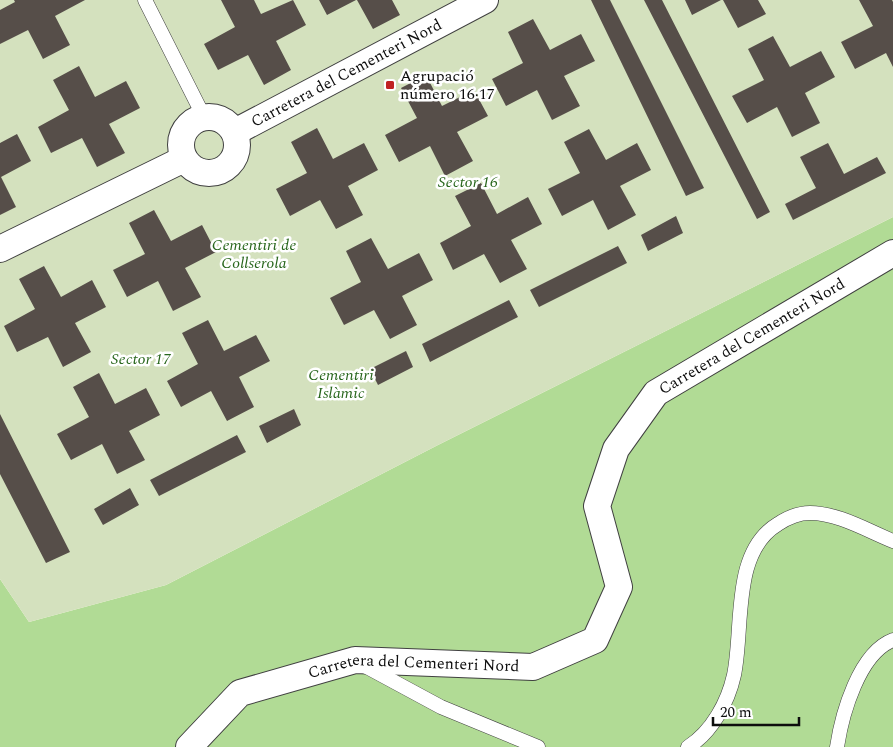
<svg xmlns="http://www.w3.org/2000/svg" width="893" height="747" viewBox="0 0 893 747" font-family="Spectral,serif">
	<style>
		.forest { fill: #b1db95 }
		.cemetery { fill: #d4e1be }
		.building { fill: #564e49 }
		.lines { fill: none; stroke-linecap: round; stroke-linejoin: round }
		.service-casing { stroke: #404040; stroke-width: 15 }
		.minor-casing { stroke: #404040; stroke-width: 28 }
		.service { stroke: #fff; stroke-width: 14 }
		.minor { stroke: #fff; stroke-width: 26 }
		.poi-dot { fill: #c02222; stroke: #fff; stroke-width: 2 }
		.labels { text-anchor: middle; dominant-baseline: central; stroke-width: 5; stroke-linejoin: round; paint-order: stroke }
		.street-label { font-size: 16px; fill: #0d0d0d; stroke: #fff }
		.poi-label { font-size: 16px; fill: #0d0d0d; stroke: #fff; text-anchor: start }
		.park-label { font-size: 16px; font-style: italic; fill: #28661c; stroke: #fff }
	</style>
	<rect width="100%" height="100%" fill="#fffced"/>
	<path class="forest" d="M893,217V747H0V579L29,622L166,585L438,445Z"/>
	<path class="cemetery" d="M0,0H893V217L438,445L166,585L29,622L0,579Z"/>
	<path class="building" d="M14,0H85L55,16L70,45L43,59L28,30L0,44V10L15,2Z
		M221,0H254L261,14L293,0L306,25L276,41L291,70L264,85L248,55L218,70L204,44L235,27Z
		M319,0H356L327,15Z
		M357,0H392L400,15L373,29Z
		M591,0H610L704,188L686,196Z
		M644,0H662L770,212L757,219Z
		M685,0H721L692,15Z
		M723,0H758L766,14L738,28Z
		M859,0H892L893,2V67L886,53L855,69L841,42L873,26Z
		M533,19L550,50L581,34L595,61L564,76L580,106L552,120L537,90L506,106L492,79L523,63L508,32Z
		M773,36L790,67L821,51L835,77L805,93L820,123L792,137L777,107L747,123L732,96L764,80L748,49Z
		M79,66L95,97L126,81L140,108L109,124L125,153L97,167L82,138L51,153L38,127L69,110L53,80Z
		M426,75L442,106L474,90L488,116L457,132L473,161L445,176L430,146L399,162L385,135L417,118L401,88Z
		M317,128L333,159L364,143L378,170L348,186L363,215L336,229L320,200L290,216L276,189L307,173L291,142Z
		M589,129L606,160L637,143L651,170L620,186L636,215L608,230L593,200L562,216L548,189L580,173L564,142Z
		M17,134L31,161L1,177L16,207L0,215V143Z
		M828,143L844,174L877,157L886,173L793,220L785,204L816,188L800,157Z
		M481,183L497,214L528,197L542,224L511,240L527,269L500,283L484,254L453,270L440,243L471,226L455,196Z
		M154,210L171,241L202,225L216,252L185,268L201,297L173,311L158,281L127,297L113,270L145,254L129,223Z
		M676,216L683,233L648,251L641,235Z
		M371,238L388,269L419,253L433,280L402,296L417,325L390,339L374,310L344,325L330,298L361,282L346,251Z
		M618,246L627,263L539,307L530,290Z
		M44,266L61,297L92,280L106,307L75,323L91,352L63,367L48,337L17,352L4,326L35,309L19,279Z
		M509,300L518,317L430,362L422,344Z
		M208,320L224,351L256,335L270,361L239,377L254,407L227,421L211,391L181,407L167,381L198,364L182,333Z
		M406,351L413,367L378,385L370,369Z
		M99,373L115,404L146,388L160,415L129,431L145,460L117,474L102,444L71,460L57,434L89,417L73,387Z
		M294,409L301,425L267,443L259,426Z
		M0,414L70,552L46,563L0,474Z
		M237,435L246,452L159,496L150,480Z
		M130,488L139,505L103,525L94,509Z"/>
	<g class="lines">
		<defs>
			<path id="service" d="M145,0L204,117
				M365,666L441,707L538,747
				M688,747C712,732 728,702 734,675C744,627 731,552 778,524C787,518 799,513 810,513C838,513 868,531 893,541
				M837,747C842,714 859,653 893,640"/>
			<g id="minor">
				<circle cx="209" cy="145" r="28"/>
				<path id="s1" d="M235,132L485,0"/>
				<path d="M0,249L184,159"/>
				<path id="s2" d="M189,747L240,693L355,660L533,667L595,640L619,587L597,506L616,449L656,393L893,253"/>
			</g>
		</defs>
		<use href="#service" class="service-casing"/>
		<use href="#minor" class="minor-casing"/>
		<use href="#service" class="service"/>
		<use href="#minor" class="minor"/>
	</g>
	<rect class="poi-dot" x="385" y="80" width="10" height="10" rx="2.5"/>
	<g class="labels">
		<g class="street-label">
			<text stroke="none"><textPath href="#s1" startOffset="126">Carretera del Cementeri Nord</textPath></text>
			<text stroke="none"><textPath href="#s2" startOffset="822">Carretera del Cementeri Nord</textPath></text>
			<text stroke="none"><textPath href="#s2" startOffset="252">Carretera del Cementeri Nord</textPath></text>
		</g>
		<g class="poi-label">
			<text x="400" y="76">Agrupació<tspan x="400" dy="18">número 16·17</tspan></text>
		</g>
		<g class="park-label">
			<text x="468" y="182">Sector 16</text>
			<text x="254" y="245">Cementiri de<tspan x="254" dy="18">Collserola</tspan></text>
			<text x="141" y="359">Sector 17</text>
			<text x="341" y="375">Cementiri<tspan x="341" dy="18">Islàmic</tspan></text>
		</g>
	</g>
	<path d="M713 717v8h86v-8" fill="none" stroke="#0d0d0d" stroke-width="2.5"/>
	<text x="720" y="717" font-size="15" fill="#0d0d0d" stroke="#ffffff" stroke-width="4" paint-order="stroke">20 m</text>
</svg>
